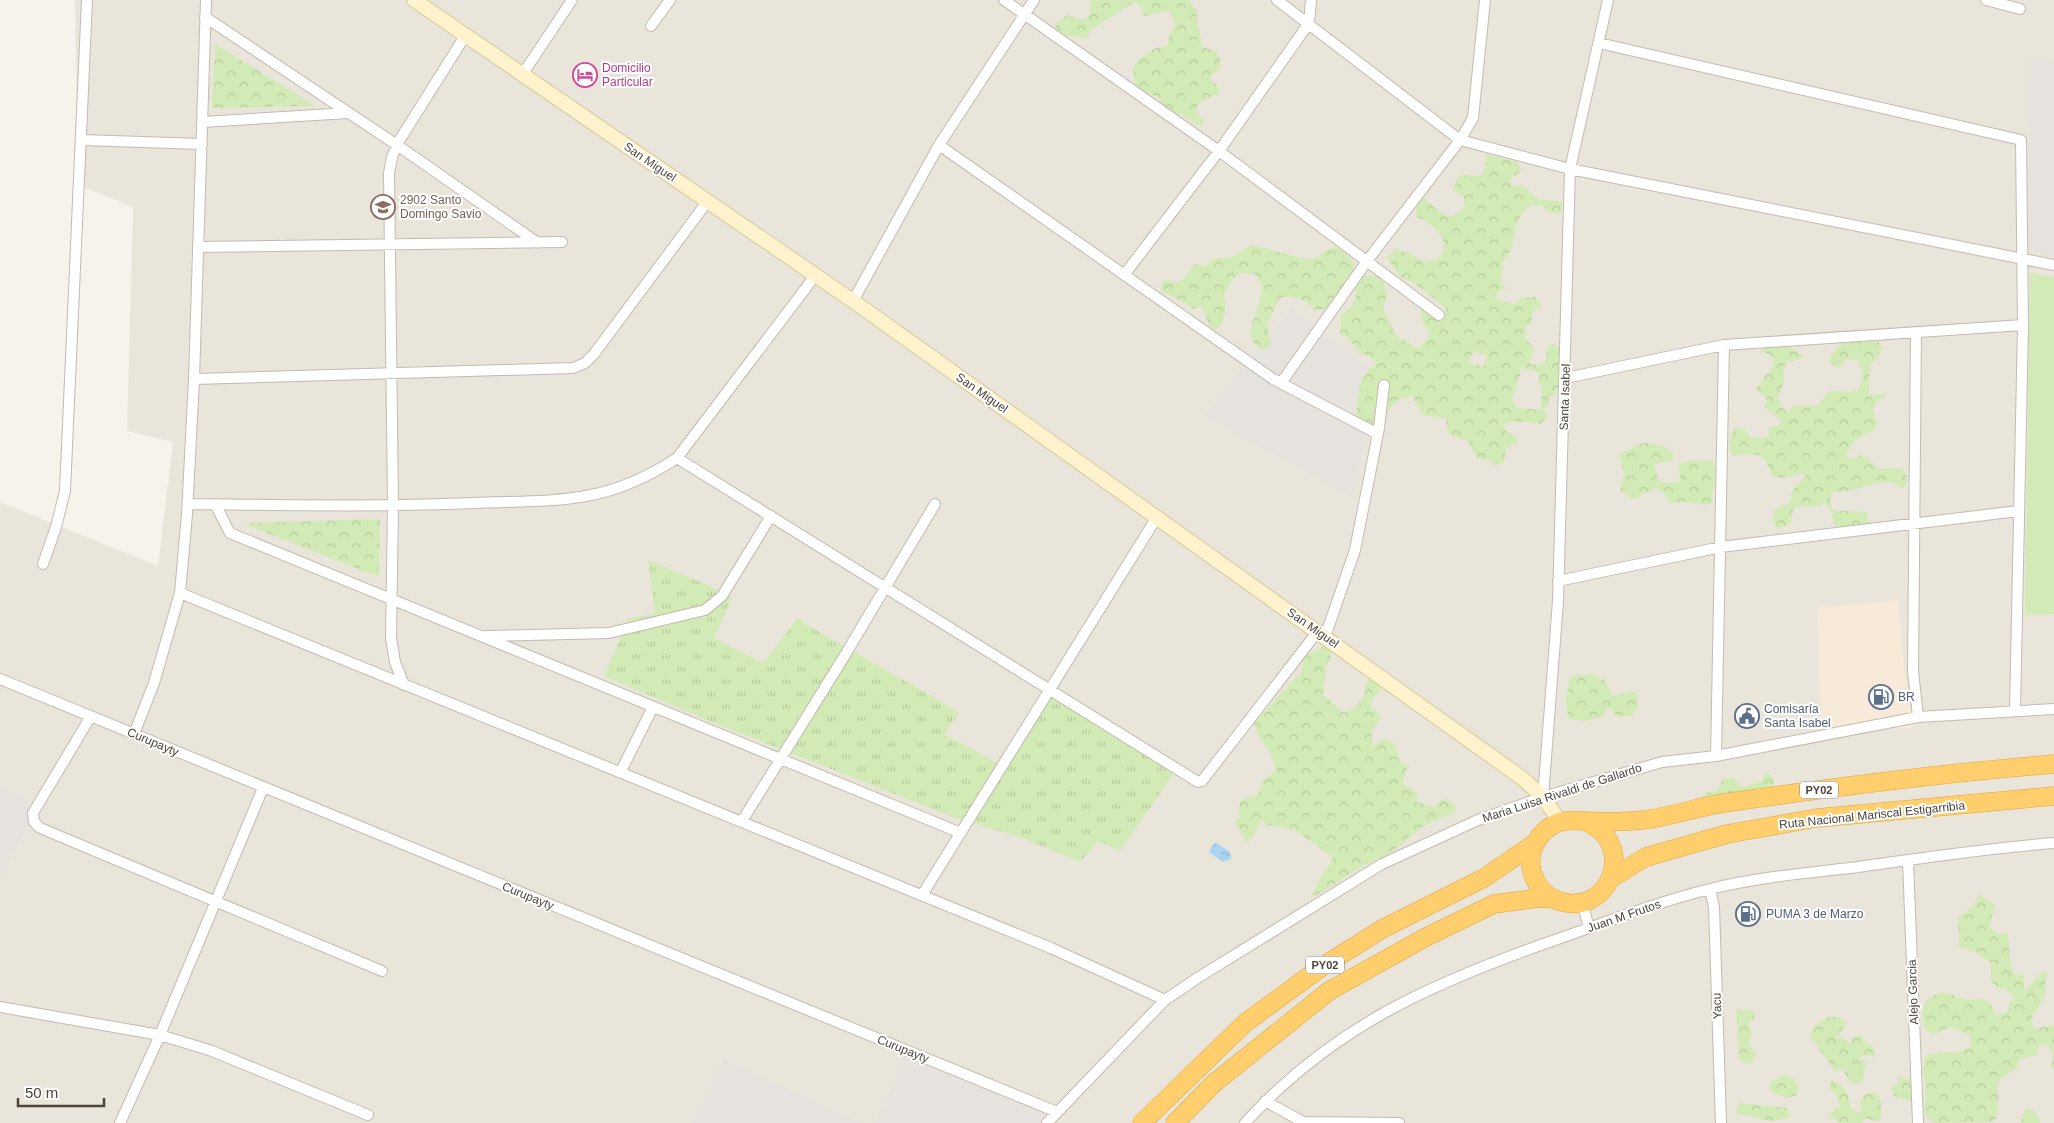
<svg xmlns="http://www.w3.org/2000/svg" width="2054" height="1123" viewBox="0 0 2054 1123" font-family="Helvetica,sans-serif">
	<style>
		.residential { fill: #eae5da }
		.commercial { fill: #f7ead8 }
		.industrial { fill: #e6e2dd }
		.grass { fill: url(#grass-tufts) }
		.forest { fill: url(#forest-crowns); fill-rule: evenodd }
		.garden { fill: #d2eab5 }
		.water { fill: url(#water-ripples) }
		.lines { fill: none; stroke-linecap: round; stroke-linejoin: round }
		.street-casing { stroke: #c2bbae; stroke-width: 12 }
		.secondary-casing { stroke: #d6c79b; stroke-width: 16 }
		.highway-casing { stroke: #e0a43c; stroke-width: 19 }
		.street { stroke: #fff; stroke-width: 10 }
		.secondary { stroke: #fff3cd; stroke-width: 14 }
		.highway { stroke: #ffcf6e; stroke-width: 18 }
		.labels { text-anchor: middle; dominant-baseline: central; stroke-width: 4; stroke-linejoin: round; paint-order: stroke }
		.shield { fill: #fff; stroke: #817c74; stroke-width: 1 }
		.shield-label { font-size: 11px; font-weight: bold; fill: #4b4439 }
		.hotel-label { font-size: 12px; fill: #b23c85; stroke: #fff; text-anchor: start }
		.street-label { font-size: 12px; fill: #4b4439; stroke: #fff }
		.education-label { font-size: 12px; fill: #785e54; stroke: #fff; text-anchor: start }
		.service-label { font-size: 12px; fill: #4e5e75; stroke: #fff; text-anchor: start }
	</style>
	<defs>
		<pattern id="grass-tufts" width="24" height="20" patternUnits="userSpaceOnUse" patternTransform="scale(1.25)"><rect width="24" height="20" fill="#d2eab5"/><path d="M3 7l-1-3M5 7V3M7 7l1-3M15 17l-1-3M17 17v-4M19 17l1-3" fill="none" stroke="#b6ca9c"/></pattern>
		<pattern id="forest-crowns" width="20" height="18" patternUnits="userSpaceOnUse" patternTransform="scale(1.25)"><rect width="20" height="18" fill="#d2eab5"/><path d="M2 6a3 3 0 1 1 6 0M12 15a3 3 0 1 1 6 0" fill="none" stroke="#b6ca9c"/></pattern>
		<pattern id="water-ripples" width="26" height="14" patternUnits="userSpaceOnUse" patternTransform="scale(1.25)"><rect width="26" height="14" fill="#a9d4f2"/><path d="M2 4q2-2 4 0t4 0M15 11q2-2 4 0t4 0" fill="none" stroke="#8caec5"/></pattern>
	</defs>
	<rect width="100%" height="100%" fill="#f6f3ec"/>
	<path class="residential" d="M75,0H2054V1123H0V502L158,566L173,442L127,431L133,207L78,185Z"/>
	<path class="commercial" d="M1898,600L1905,676L1914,728L1821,729L1817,608Z"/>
	<path class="industrial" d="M2031,59L2054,63V256L2026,251Z
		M1291,309L1379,376L1353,497L1205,416Z
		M0,786L39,806L0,876Z
		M905,1055L1050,1117L1044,1123H876Z
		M724,1060L860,1123H693Z"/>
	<path class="grass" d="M648,560L714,588L732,598L714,638L763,663L797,619L959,712L944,734L997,763L1043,692L1174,773L1120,851L1098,841L1080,862L1022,838L953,817L717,724L604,676L629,618L655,614Z"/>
	<path class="forest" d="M1090,0H1189L1198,12L1197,19L1202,47L1215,51L1220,58V70L1212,74L1210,78L1220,89V93L1202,101L1196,108C1196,115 1204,118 1204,126L1195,124L1182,114L1167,111L1159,97C1139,91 1132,88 1134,65C1144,54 1153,47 1168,46L1169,34L1174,29V18L1168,11L1144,16L1140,6L1134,2L1090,31L1087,39L1065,35L1055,29L1056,22L1068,15C1087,24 1092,19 1090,0Z
		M215,44L316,106L212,108Z
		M1486,154L1516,162L1522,170L1511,178L1510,186L1521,185L1539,199L1562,202L1561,213C1552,214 1548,213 1542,206L1530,205C1526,210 1520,215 1518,221C1512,235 1516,249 1503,260L1501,284L1507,288L1499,291L1496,300L1515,304L1521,298L1535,297L1543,306L1534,309L1531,323L1526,326L1525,339L1531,344L1534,352L1529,363L1535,365L1545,363L1548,346L1551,344L1559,347C1563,358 1563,394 1550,397L1547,408L1541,409L1542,385L1539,383L1538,372L1520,367C1524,379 1504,403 1518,407C1526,410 1535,409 1543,410L1548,416L1541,424L1514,421L1503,424L1507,433L1518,437C1519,445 1511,445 1506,449L1504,462L1501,465H1494L1489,460L1478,459L1468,441L1448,434L1446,418L1422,415L1413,396C1392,397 1389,412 1379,427L1375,430L1358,422C1355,410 1358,385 1365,374C1368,369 1373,367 1377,363L1370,357L1360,353L1347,337L1340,334L1341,315C1355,305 1357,300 1356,283C1363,272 1371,277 1382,275L1387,295L1383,308L1397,337C1405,339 1412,348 1420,348L1430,334L1421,319L1422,307L1428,309L1437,321L1445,320L1446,308L1414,283L1401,278L1387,258L1396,248L1426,262C1429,260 1434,260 1437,258C1457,245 1430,220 1416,217L1417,202L1424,198L1438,211L1452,217L1465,208L1464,198L1452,189L1460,175L1482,176L1485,168ZM1473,351L1487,355L1484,367L1469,363Z
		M1253,245L1305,259L1315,258L1331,248L1336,247L1345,252L1354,263L1355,273L1331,309L1314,310C1311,300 1289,294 1280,298L1267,323L1271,346L1263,350C1229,333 1280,295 1254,274L1240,273L1233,279L1224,295C1227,307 1226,321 1216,329H1211L1201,306L1193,309L1182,301L1161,291L1162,282L1168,280L1175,283L1184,279L1194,264L1206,266L1212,259L1232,257Z
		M1865,338L1879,342L1882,348L1877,360L1870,364L1869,395L1886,393L1885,397L1878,400L1873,410L1878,424L1872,432C1857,436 1853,442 1845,455L1855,459L1860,455L1866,457L1879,469L1894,468L1904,470L1908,481L1903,489C1888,475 1870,486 1853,490C1845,492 1838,491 1830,494L1831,507L1835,511H1861L1868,514V521L1875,525L1850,531L1835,526L1832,513L1825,502L1820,506L1794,507L1790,524L1777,529L1773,521L1774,510L1790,503L1792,491L1806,476L1802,473L1786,478L1773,477C1761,451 1763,454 1733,455C1727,445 1730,437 1735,427L1745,429L1750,437L1763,438L1769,436V427L1778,426L1781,421C1777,414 1769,413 1764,406L1767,401L1765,396L1755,389C1762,384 1763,375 1771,371L1774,360L1771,355L1760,351C1779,342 1788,344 1805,357L1791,362L1788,360C1780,372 1786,375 1783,385C1782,389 1779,393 1778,397L1781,406L1788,413L1793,406L1818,405L1829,391L1850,392L1860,389L1862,371L1858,360L1847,359L1839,368L1830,363V356L1842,343Z
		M1643,443C1656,443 1666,445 1675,456L1671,461L1654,464L1659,481L1668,483L1680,482L1679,464C1690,459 1701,459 1713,461L1716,472L1711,504L1706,505L1688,502L1670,503L1664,493L1658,488L1636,498H1630L1620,490L1624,474L1619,454Z
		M380,519L379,577L242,523Z
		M1329,646L1331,657L1326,668L1323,695L1344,713C1359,707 1366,698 1366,682L1370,678L1384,685L1373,698L1370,706L1382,716L1372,731V746L1386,739L1394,744L1402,764L1410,765L1406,770L1403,783L1419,795L1416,802L1433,807L1441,800L1447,799L1455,806L1456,810C1447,818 1436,819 1426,825C1414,832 1406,842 1395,849C1385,857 1372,861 1361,867C1343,877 1330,890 1311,897L1319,880L1333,859L1330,855L1295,830L1267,825L1261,819L1255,833L1247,843L1235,822L1239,818L1240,801C1257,793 1257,801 1263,780L1276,771C1273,751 1260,742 1254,723L1297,676L1300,675L1303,668V657L1323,647Z
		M1592,674L1605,680L1612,696L1631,691L1637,694L1638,707L1632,716H1616L1612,709L1607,708L1603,717L1587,721L1568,719L1566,699L1570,676Z
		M1765,773L1771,775L1774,780L1772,790L1700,799L1705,793L1718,790L1723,778H1734L1740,786H1746L1762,781Z
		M1979,894L1995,905L1989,927L1998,934L2008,933L2010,961L2014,974L2024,976V991L2042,972H2048C2044,980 2047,989 2044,997C2041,1009 2024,1016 2036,1029L2054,1025V1071L2052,1067V1051L2046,1044L2039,1045L2035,1056L2021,1058L2016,1069L2000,1079C1994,1093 2003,1110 1993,1122L1936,1123L1929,1120L1924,1112L1926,1096L1923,1066L1927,1056C1938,1049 1980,1059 1969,1035L1950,1027L1934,1034L1926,1031C1917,1014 1924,991 1946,993C1952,993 1956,997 1961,998C1980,1003 1985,990 1995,1014L2007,1013L2010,1002L2015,997L2006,989L1997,988L1991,981V963L1976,952L1959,947L1958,917L1974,906Z
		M1736,1009L1751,1010L1755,1013L1754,1018L1748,1024L1752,1032C1748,1042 1748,1045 1756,1054L1752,1062L1747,1064L1739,1060Z
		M1828,1017H1839L1847,1023L1836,1038L1845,1039L1851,1046L1852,1038L1861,1034L1865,1042L1874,1047L1875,1057L1866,1055L1858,1058L1866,1062L1863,1081L1855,1084L1847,1078L1844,1070L1835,1071L1810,1036L1813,1027Z
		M1783,1075L1792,1077L1798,1086L1797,1095L1788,1098L1771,1092L1770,1083Z
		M1899,1077L1915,1081V1096L1911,1101L1894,1096L1890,1087L1898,1084Z
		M1831,1079C1844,1085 1850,1094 1850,1108L1861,1114L1860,1104L1864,1095L1873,1092L1880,1097L1882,1116L1878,1122L1866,1118L1862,1123H1840L1828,1116L1840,1105L1837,1096L1830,1088Z
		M1739,1103L1788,1108L1790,1117C1778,1122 1767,1122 1755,1117C1749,1115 1742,1115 1736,1113Z
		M2025,1109L2033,1110L2039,1118L2040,1123H2021Z"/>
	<path class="garden" d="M2030,273L2054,277V614L2025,615Z"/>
	<path class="water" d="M1215,842L1230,852L1231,859L1223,862L1209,852Z"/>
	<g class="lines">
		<defs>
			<path id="street" d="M1004,0L1219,151L1439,315
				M1277,0L1460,140L1570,169L2054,265
				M1986,0L2020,9
				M205,17L397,145L538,243
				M651,26L670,0
				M1599,43L2021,140L2023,325L2015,711
				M522,75L572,0
				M203,122L348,113
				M82,140L202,144
				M939,145L1273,379L1378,434
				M198,247L562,242
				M1124,275L1219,151L1309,23L1311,0
				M853,301L939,145L1034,0
				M1916,334L1913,671L1918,717
				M1566,378L1724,345L2023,325
				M194,379L573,368L585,363L594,354L707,202
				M1281,383L1367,261L1460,140L1473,118L1485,0
				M677,458L1198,782L1202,781L1318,631
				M188,504C283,505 378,507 473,503C512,501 552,503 591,495C622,489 651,475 677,458L815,276
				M215,504L230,533L961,833
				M43,564L56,527L65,491L87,0
				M1558,581L1721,547L2018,511
				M180,593L1051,948L1165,1000
				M485,636L609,633L705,610L722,596L771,516
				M1325,637L1355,550L1379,428L1384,385
				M0,679L1057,1112
				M404,685L395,662L391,638L393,506L389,173L392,157L399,141L465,36
				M91,716L33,813L34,822L40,828L382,971
				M134,734L154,683L180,593L187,514L194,379L206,0
				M1716,756L1724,345
				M621,771L653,707
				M1543,797L1558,601L1570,169L1608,0
				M742,821L842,660L935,504
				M1908,860L1918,1123
				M1710,889L1714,907L1721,1123
				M922,895L1157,517
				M1582,902L1589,928
				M0,1007L160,1035L212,1051L368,1115
				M1265,1101L1303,1122L1399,1123
				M120,1123L160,1035L263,788
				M1047,1123L1165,1000L1199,977L1382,864L1478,820L1543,797L1662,762L1716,756L1918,717L2054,709
				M1245,1123C1333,1026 1434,982 1555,940C1607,922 1657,902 1710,889C1758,877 1808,873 1858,867C1923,858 1988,848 2054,843"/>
			<path id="secondary" d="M414,0L853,301L1522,778L1543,797L1560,822"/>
			<path id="highway" d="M1584,821C1641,843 1608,921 1556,900C1545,895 1536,885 1532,872C1527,852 1538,831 1557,823C1567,819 1576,821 1586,821C1605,822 1624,822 1643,820C1670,817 1697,807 1724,803C1834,787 1944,773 2054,764
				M1610,879L1646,857L1727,834L1817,818L2054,796
				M1142,1123L1245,1023L1320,968L1382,929L1484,878L1535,843
				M1175,1123L1213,1084L1329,991L1426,937L1494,904L1539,898L1555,899"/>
		</defs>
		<use href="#street" class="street-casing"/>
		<use href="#secondary" class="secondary-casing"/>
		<use href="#highway" class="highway-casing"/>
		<use href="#street" class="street"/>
		<use href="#secondary" class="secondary"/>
		<use href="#highway" class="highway"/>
	</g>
	<defs>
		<symbol id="hotel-ring" viewBox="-11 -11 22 22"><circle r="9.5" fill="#fff" stroke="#d1479c" stroke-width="1.5"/><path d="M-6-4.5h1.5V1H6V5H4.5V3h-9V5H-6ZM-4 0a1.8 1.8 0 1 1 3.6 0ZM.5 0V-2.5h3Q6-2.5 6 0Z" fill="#d1479c"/></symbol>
		<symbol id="school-ring" viewBox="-11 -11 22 22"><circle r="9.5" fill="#fff" stroke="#8d6e63" stroke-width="1.5"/><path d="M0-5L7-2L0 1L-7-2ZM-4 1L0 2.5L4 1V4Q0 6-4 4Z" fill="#8d6e63"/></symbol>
		<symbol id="fuel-ring" viewBox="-11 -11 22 22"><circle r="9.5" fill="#fff" stroke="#5c6f8a" stroke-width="1.5"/><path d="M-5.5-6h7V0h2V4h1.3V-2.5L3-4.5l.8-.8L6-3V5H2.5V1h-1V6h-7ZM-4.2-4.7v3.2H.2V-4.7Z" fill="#5c6f8a"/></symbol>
		<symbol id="civic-ring" viewBox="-11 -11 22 22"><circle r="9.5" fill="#fff" stroke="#5c6f8a" stroke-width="1.5"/><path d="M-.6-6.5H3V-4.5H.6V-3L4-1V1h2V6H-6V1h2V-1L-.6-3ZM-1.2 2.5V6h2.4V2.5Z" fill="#5c6f8a"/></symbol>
	</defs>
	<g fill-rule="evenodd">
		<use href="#hotel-ring" x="571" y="61" width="28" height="28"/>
		<use href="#school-ring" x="369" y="193" width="28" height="28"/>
		<use href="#fuel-ring" x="1867" y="683" width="28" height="28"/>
		<use href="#civic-ring" x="1733" y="702" width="28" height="28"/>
		<use href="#fuel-ring" x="1734" y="900" width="28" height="28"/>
	</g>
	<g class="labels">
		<g class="shield">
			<rect x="1800" y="781.5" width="38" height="17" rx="4"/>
			<rect x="1306" y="956.5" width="38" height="17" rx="4"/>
		</g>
		<g class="shield-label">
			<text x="1819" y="790">PY02</text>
			<text x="1325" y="965">PY02</text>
		</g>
		<g class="hotel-label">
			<text x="602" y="68">Domicilio<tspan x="602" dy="14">Particular</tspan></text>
		</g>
		<g class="street-label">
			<text transform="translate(650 162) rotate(34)">San Miguel</text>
			<text transform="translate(982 393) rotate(35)">San Miguel</text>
			<text transform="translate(1565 397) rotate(-88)">Santa Isabel</text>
			<text transform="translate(1313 628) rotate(35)">San Miguel</text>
			<text transform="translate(153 742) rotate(23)">Curupayty</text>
			<text transform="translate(1562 793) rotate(-18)">Maria Luisa Rivaldi de Gallardo</text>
			<text transform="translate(1872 815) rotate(-6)">Ruta Nacional Mariscal Estigarribia</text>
			<text transform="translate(528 896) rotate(22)">Curupayty</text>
			<text transform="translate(1624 916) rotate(-19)">Juan M Frutos</text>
			<text transform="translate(1913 992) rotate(-92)">Alejo Garcia</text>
			<text transform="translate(1717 1006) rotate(-92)">Yacu</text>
			<text transform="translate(903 1049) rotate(22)">Curupayty</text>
		</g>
		<g class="education-label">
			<text x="400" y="200">2902 Santo<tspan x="400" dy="14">Domingo Savio</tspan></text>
		</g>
		<g class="service-label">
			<text x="1898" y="697">BR</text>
			<text x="1764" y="709">Comisaría<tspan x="1764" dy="14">Santa Isabel</tspan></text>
			<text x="1766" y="914">PUMA 3 de Marzo</text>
		</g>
	</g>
	<path d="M18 1098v8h86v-8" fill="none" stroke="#4b4439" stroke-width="2.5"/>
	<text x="25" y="1098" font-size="15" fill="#4b4439" stroke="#ffffff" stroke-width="4" paint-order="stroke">50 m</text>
</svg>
